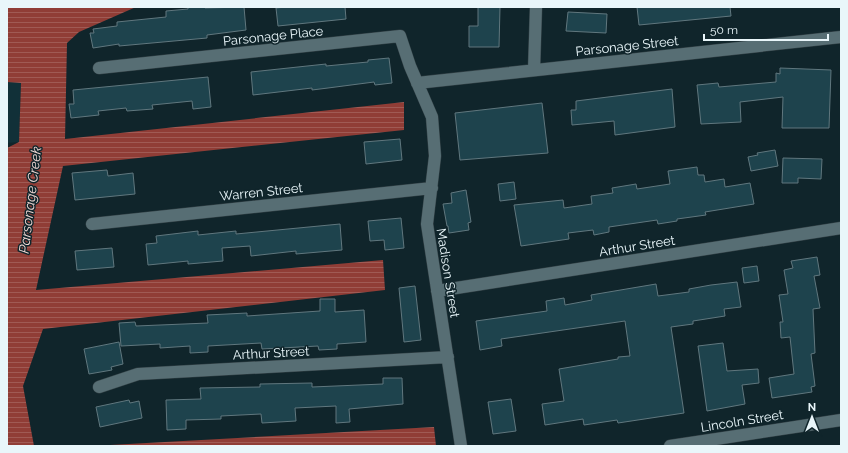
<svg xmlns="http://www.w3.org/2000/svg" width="848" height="453" viewBox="0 0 848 453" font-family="Raleway,sans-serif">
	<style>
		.built { fill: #113038 }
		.water { fill: url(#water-rules) }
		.building { fill: #1e434d; stroke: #60777e }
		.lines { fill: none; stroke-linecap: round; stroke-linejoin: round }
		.minor-casing { stroke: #334146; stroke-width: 13 }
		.minor { stroke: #576e74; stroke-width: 12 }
		.labels { text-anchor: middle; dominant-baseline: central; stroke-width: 3; stroke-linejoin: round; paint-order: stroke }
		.street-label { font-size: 13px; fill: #e9f6fa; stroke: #10252b }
		.water-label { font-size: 14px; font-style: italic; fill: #f2d9d5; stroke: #10252b }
	</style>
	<defs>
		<pattern id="water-rules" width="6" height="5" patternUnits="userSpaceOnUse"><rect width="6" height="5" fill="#903d36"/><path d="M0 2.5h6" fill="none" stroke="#a05a54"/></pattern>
	</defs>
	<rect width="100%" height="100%" fill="#10252b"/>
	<path class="built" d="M7,82L21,83L19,142L7,143Z"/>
	<path class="water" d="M7,7H136L79,32L67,43L65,139L404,102V130L63,166L36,290L383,260L385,290L43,329L23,386L34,446H7V148L19,142L21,83L7,82Z
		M434,427L436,446H92Z"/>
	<path class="building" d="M188,7H204L205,8L244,7L246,30L207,35V38L119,46V44L93,48L90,33H94L93,29L117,26V22L166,17V11L188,9Z
		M286,7H345L346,19L278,26L276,8Z
		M478,7H500L499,47H469V26H478Z
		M637,7H730L731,16L639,25Z
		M568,12L607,14L606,33L566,31Z
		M389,58L392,83L375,85L374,82L328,88L312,90V88L253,95L251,72L326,64V66L368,62V60Z
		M780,68L831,70L829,128H782L783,97L740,102L741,122L701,124L697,85L718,83L719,87L776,82V73L780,74Z
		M208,77L211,107L193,109L192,101L152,105L153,109L127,111L126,108L98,111L99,115L71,118L69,104H74L73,90Z
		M672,89L675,127L615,135L614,121L572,125L571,110H576V101Z
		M542,103L548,153L460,160L455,113Z
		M400,139L402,160L366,164L364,142Z
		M775,150L778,166L751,171L748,157L758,155L757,153Z
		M783,158L822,159L821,179L798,178V183H782Z
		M697,167L698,175H704L705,182L724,179L725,187L750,183L754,204L705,212L706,215L677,219V221L658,224L657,220L609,227V232L594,235L593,230L568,233L569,239L521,246L514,205L563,200L564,208L592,204L591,196L613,193L612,188L636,184L637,189L670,184L668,171Z
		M107,170L108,176L133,173L135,194L75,200L72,173Z
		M514,182L516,199L500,201L498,184Z
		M466,190L471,222L468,223L469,230L449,233L448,226H447L443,204L452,203L451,193Z
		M401,218L404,248L385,250L384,240L370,241L368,221Z
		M340,224L342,250L296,254V251L251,256L250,246L222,248L223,261L188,264V261L148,265L146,244L157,243L156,236L198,231V235L236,231V234Z
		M112,248L114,267L77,270L75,251Z
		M817,257L820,275L814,276L820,308L813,309L815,353L811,354L815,386L811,387L812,392L772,398L769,378L794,374L790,337L781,338L780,322H783L779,295L788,294L784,270L793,268L791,261Z
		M757,266L759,281L744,283L742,268Z
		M737,282L741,307L724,309L725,316L693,321V324L671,327L684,413L618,423L617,420L584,425L583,419L545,425L542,404L564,401L559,369L618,359V357L630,356L625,321L501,339L502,346L480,350L476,321L547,311L546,301L564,298L565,305L592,300L591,295L656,284L658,296L689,292V289L711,285Z
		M415,286L421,340L404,342L399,288Z
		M320,299H335V312L364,310L366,342L337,344V349L319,350L318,346L262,349L261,343L208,346V352L190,353V346L160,348V344L121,346L119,323L135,322L136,326L208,323L207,315L247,313V316L320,311Z
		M119,342L123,364L111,367L112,370L89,374L84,349Z
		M723,343L727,371L758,369L759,383L742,385L745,404L707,411L698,346Z
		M383,378H402L403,404L349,409L350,422L336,423V406L295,408L296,421L262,423L261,414L221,416V419L186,420V429L167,430L166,400L201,399L200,388L260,387V384L312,383V387L383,384Z
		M511,399L516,431L493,434L488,402Z
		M129,400L130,403L139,401L142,418L100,427L96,407Z"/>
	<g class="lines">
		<defs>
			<path id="minor" d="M99,68L400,36L410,66L432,117L435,156L427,224L461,446
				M534,70L536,7
				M417,83L841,37
				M92,224L432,188
				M437,291L841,228
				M99,387L138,374L448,357
				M670,446L841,420"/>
		</defs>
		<use href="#minor" class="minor-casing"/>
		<use href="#minor" class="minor"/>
	</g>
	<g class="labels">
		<g class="street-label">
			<text transform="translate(273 36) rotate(-6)">Parsonage Place</text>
			<text transform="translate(627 46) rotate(-6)">Parsonage Street</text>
			<text transform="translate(261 192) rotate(-6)">Warren Street</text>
			<text transform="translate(637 246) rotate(-9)">Arthur Street</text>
			<text transform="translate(448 273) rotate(81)">Madison Street</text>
			<text transform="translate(271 353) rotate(-3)">Arthur Street</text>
			<text transform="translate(742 421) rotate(-9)">Lincoln Street</text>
		</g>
		<g class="water-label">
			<text transform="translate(30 200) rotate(-83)">Parsonage Creek</text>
		</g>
	</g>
	<rect width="848" height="453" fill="none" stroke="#e9f6fa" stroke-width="16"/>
	<g transform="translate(812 417)" stroke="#10252b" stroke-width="3" paint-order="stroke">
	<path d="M0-3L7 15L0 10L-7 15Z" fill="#e9f6fa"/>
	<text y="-6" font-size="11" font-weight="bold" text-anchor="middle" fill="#e9f6fa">N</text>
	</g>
	<path d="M704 34v6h124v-6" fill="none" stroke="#e9f6fa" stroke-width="2"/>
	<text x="710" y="34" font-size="12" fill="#e9f6fa" stroke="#10252b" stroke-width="3" paint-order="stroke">50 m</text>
</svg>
